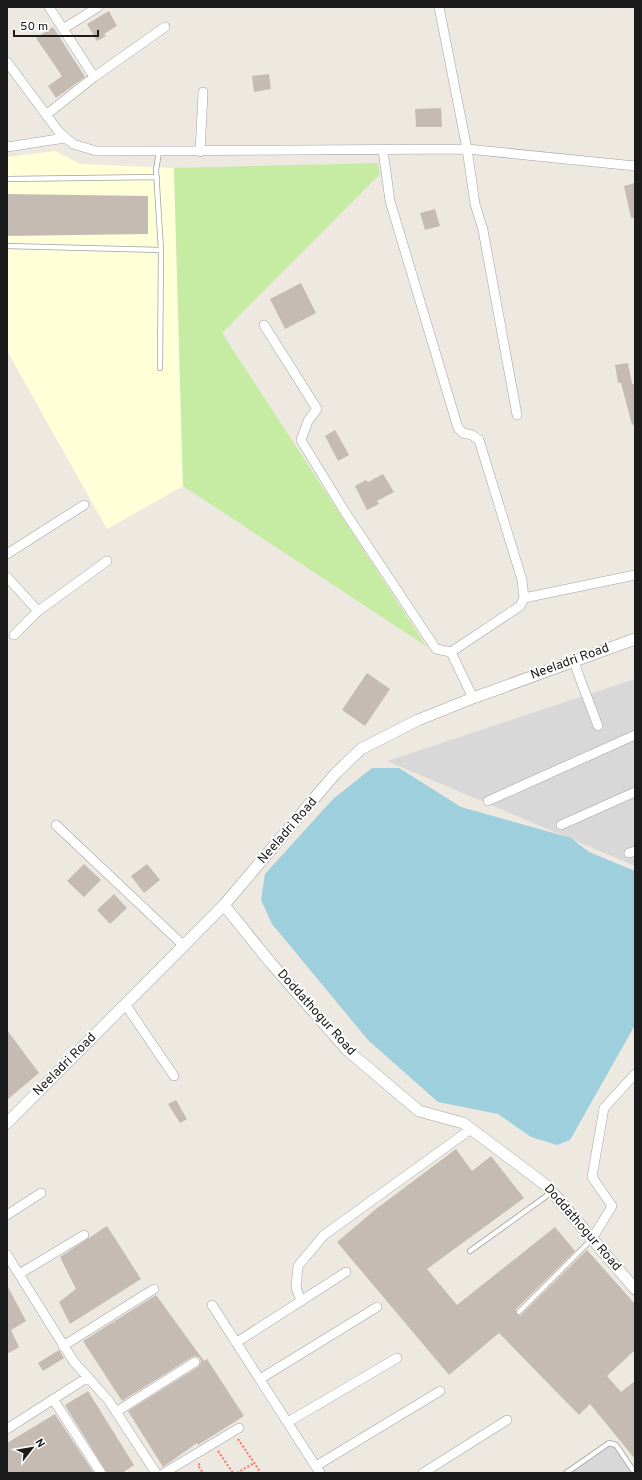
<svg xmlns="http://www.w3.org/2000/svg" width="642" height="1480" viewBox="0 0 642 1480" font-family="Overpass,sans-serif">
	<style>
		.residential { fill: #d9d8d8 }
		.education { fill: #ffffd8 }
		.grass { fill: #c6eba3 }
		.water { fill: #9ecfdd }
		.building { fill: #c5bbb3 }
		.lines { fill: none; stroke-linecap: round; stroke-linejoin: round }
		.service-casing { stroke: #a2a2a2; stroke-width: 6 }
		.minor-casing { stroke: #a2a2a2; stroke-width: 10 }
		.tertiary-casing { stroke: #a2a2a2; stroke-width: 12 }
		.path { stroke: #ff7160; stroke-width: 2; stroke-dasharray: 2 2; stroke-linecap: butt }
		.service { stroke: #fff; stroke-width: 4.5 }
		.minor { stroke: #fff; stroke-width: 9 }
		.tertiary { stroke: #fff; stroke-width: 11 }
		.labels { text-anchor: middle; dominant-baseline: central; stroke-width: 4; stroke-linejoin: round; paint-order: stroke }
		.street-label { font-size: 13px; fill: #1b1b1b; stroke: #fff }
	</style>
	<rect width="100%" height="100%" fill="#ede9e0"/>
	<path class="residential" d="M635,679V866L387,761Z
		M615,1442L635,1473H571Z"/>
	<path class="education" d="M55,151L80,164L174,168L183,486L107,529L7,351V157Z"/>
	<path class="grass" d="M378,163L380,174L222,333L426,646L183,486L174,168Z"/>
	<path class="water" d="M372,768H399L461,807L571,838L589,852L635,871V1025L570,1140L557,1145L531,1137L498,1114L438,1102L368,1040L272,924L261,900L265,874L333,799Z"/>
	<path class="building" d="M109,11L117,26L104,34L106,36L97,41L87,24Z
		M53,27L85,77L56,98L48,86L62,76L36,38Z
		M269,74L271,89L254,92L252,76Z
		M441,108L442,127H416L415,109Z
		M635,183V218H631L624,186Z
		M7,194L148,196V234L7,236Z
		M435,209L440,226L425,230L420,213Z
		M301,283L316,313L285,329L270,299Z
		M628,363L632,384H635V424L632,425L621,383H618L615,365Z
		M335,430L349,455L338,461L325,436Z
		M383,474L394,492L377,501L379,504L367,510L355,486L366,480L368,482Z
		M367,673L390,689L365,726L342,710Z
		M84,864L101,880L84,897L67,881Z
		M147,864L160,880L144,893L131,876Z
		M114,894L127,908L110,924L97,910Z
		M7,1030L39,1073L7,1100Z
		M176,1100L187,1119L180,1123L168,1104Z
		M456,1149L472,1171L491,1156L524,1198L427,1269L457,1305L555,1227L575,1251L516,1309V1313L520,1316L587,1250L635,1304V1350L607,1376L621,1392L635,1381V1459L590,1404L579,1415L499,1333L449,1375L337,1242L376,1209Z
		M107,1226L141,1279L70,1324L59,1302L76,1289L60,1257Z
		M7,1285L26,1321L11,1330L19,1347L7,1354Z
		M156,1295L204,1361L207,1359L244,1416L198,1445L197,1443L163,1467L128,1411L198,1367L201,1362L200,1358L195,1356L192,1357L122,1401L83,1341Z
		M59,1350L64,1358L43,1371L38,1363Z
		M88,1391L134,1465L122,1473H107L66,1407L65,1405Z
		M55,1414L94,1473H7V1443Z"/>
	<g class="lines">
		<defs>
			<path id="service" d="M159,152L156,170L161,250L160,368
				M7,179L157,177
				M7,246L161,250
				M470,1251L552,1192
				M519,1312L592,1239
				M566,1473L609,1443L616,1445L635,1473"/>
			<path id="minor" d="M49,7L94,77
				M439,7L467,149L475,204L483,230L517,415
				M63,29L98,7
				M7,62L59,132L73,144L96,151L467,149L635,166
				M46,115L94,77L165,27
				M7,147L65,138
				M200,152L203,92
				M264,325L317,409L308,421L301,440L345,512L436,649L451,652L520,606L524,598L522,580L479,440L472,435L463,433L458,428L390,201L383,150
				M7,554L84,505
				M7,577L38,611
				M524,598L635,575
				M14,635L38,611L107,561
				M451,652L473,698
				M573,660L598,726
				M488,801L635,735
				M56,825L184,946
				M561,825L635,792
				M629,853L635,851
				M125,1004L174,1076
				M7,1215L41,1193
				M592,1239L612,1206L592,1177L604,1108L635,1074
				M7,1255L74,1362L109,1401L156,1473
				M19,1274L84,1235
				M301,1301L296,1287L298,1266L324,1235L471,1129
				M212,1305L320,1473
				M237,1342L346,1272
				M63,1346L154,1289
				M260,1379L377,1307
				M53,1399L101,1473
				M116,1412L195,1362
				M288,1422L397,1358
				M7,1429L88,1377
				M316,1466L440,1391
				M164,1473L239,1428
				M423,1473L507,1420"/>
			<path id="tertiary" d="M224,905L270,962L347,1050L419,1111L463,1123L547,1186L635,1289
				M7,1123L224,905L335,774L361,749L418,720L473,698L635,639"/>
		</defs>
		<use href="#service" class="service-casing"/>
		<use href="#minor" class="minor-casing"/>
		<use href="#tertiary" class="tertiary-casing"/>
		<path class="path" d="M238,1439L261,1473
			M218,1451L233,1473
			M200,1464L198,1465L203,1473
			M237,1473L254,1463"/>
		<use href="#service" class="service"/>
		<use href="#minor" class="minor"/>
		<use href="#tertiary" class="tertiary"/>
	</g>
	<g class="labels">
		<g class="street-label">
			<text transform="translate(570 662) rotate(-20)">Neeladri Road</text>
			<text transform="translate(288 831) rotate(-49)">Neeladri Road</text>
			<text transform="translate(316 1013) rotate(48)">Doddathogur Road</text>
			<text transform="translate(65 1065) rotate(-45)">Neeladri Road</text>
			<text transform="translate(582 1228) rotate(49)">Doddathogur Road</text>
		</g>
	</g>
	<rect width="642" height="1480" fill="none" stroke="#1b1b1b" stroke-width="16"/>
	<g transform="translate(32 1448) rotate(59)" stroke="#ffffff" stroke-width="3" paint-order="stroke">
	<path d="M0-3L7 15L0 10L-7 15Z" fill="#1b1b1b"/>
	<text y="-6" font-size="11" font-weight="bold" text-anchor="middle" fill="#1b1b1b">N</text>
	</g>
	<path d="M14 30v6h84v-6" fill="none" stroke="#1b1b1b" stroke-width="2"/>
	<text x="20" y="30" font-size="12" fill="#1b1b1b" stroke="#ffffff" stroke-width="3" paint-order="stroke">50 m</text>
</svg>
